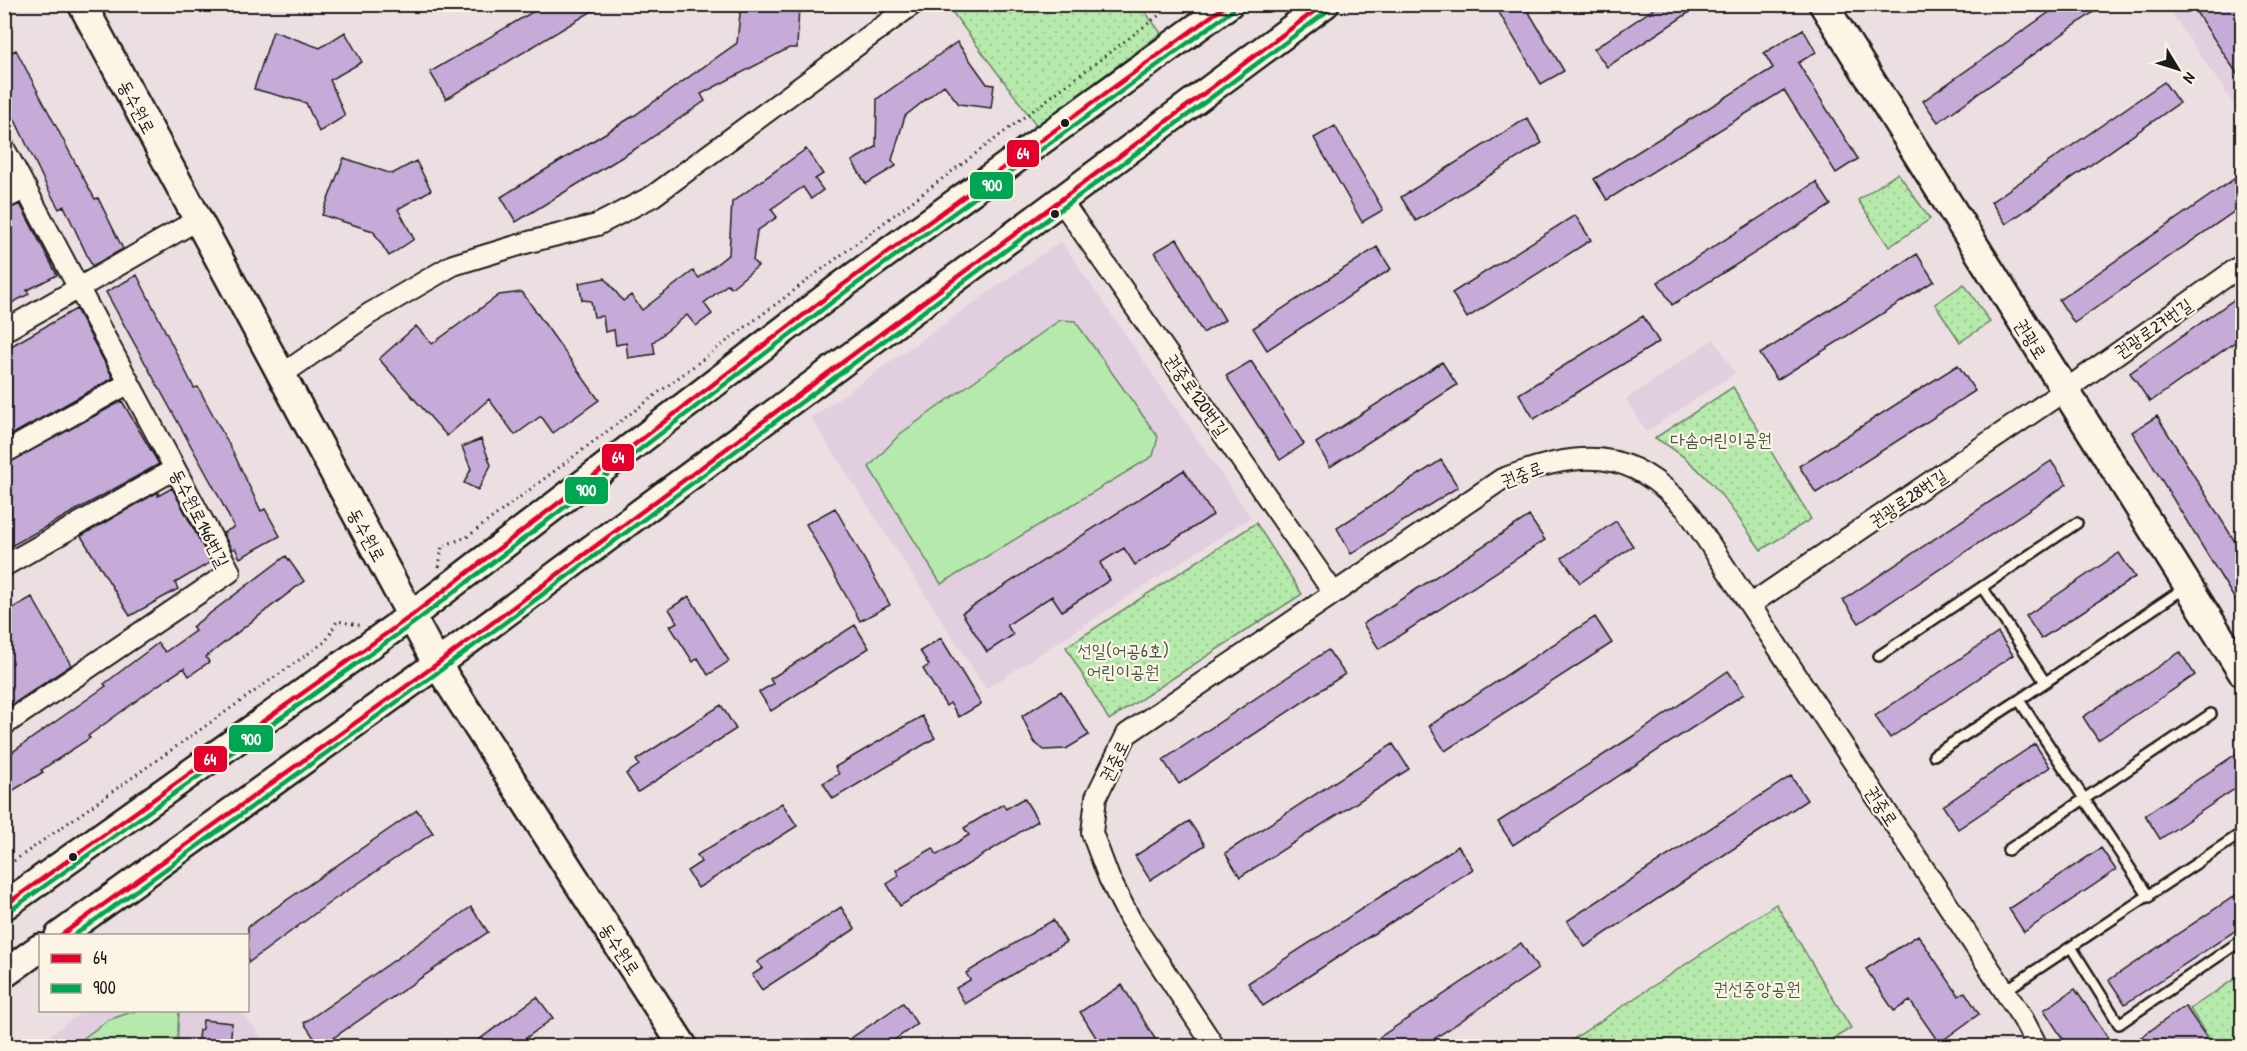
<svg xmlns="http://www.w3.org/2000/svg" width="2247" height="1051" viewBox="0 0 2247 1051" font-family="'Patrick Hand','Poor Story',sans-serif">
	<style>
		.built { fill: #e1cfdf }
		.grass { fill: #b6eaac; stroke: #698364; stroke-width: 1.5 }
		.park { fill: url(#park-dots); stroke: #698364; stroke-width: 1.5 }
		.building { fill: #c6abd9; stroke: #1c1c1c; stroke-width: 1.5 }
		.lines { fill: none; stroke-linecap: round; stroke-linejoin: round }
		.lane-casing { stroke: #1c1c1c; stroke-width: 14 }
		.street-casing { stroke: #1c1c1c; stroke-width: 24 }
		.secondary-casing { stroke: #1c1c1c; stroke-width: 32 }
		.path { stroke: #1c1c1c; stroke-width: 3; stroke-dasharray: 1.5 4.5; stroke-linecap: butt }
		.lane { stroke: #fcf5e5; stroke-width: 9 }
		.street { stroke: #fcf5e5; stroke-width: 20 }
		.secondary { stroke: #fcf5e5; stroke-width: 27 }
		.bus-1-casing { stroke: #fcf5e5; stroke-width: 9 }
		.bus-2-casing { stroke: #fcf5e5; stroke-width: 9 }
		.bus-1 { stroke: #e4002b; stroke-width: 4.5 }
		.bus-2 { stroke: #00a651; stroke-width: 4.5 }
		.bus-dot { fill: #1c1c1c; stroke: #fcf5e5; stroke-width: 2 }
		.labels { text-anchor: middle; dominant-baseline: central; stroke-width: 4.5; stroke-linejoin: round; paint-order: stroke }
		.street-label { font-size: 18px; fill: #1c1c1c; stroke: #fcf5e5 }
		.park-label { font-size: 18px; fill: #4a5a47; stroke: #fcf5e5 }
		.line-badge { stroke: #fcf5e5; stroke-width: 2 }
		.badge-label { font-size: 16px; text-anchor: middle; font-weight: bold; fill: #fff }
	</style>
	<defs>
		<pattern id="park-dots" width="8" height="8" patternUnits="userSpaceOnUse" patternTransform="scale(1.5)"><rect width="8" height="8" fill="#b6eaac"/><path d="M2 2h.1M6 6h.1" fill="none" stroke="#9cc893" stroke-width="1.8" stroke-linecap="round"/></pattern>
	</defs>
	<rect width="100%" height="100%" fill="#ecdfe1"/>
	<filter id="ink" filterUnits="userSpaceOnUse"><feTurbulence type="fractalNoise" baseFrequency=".0167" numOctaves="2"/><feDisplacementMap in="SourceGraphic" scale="12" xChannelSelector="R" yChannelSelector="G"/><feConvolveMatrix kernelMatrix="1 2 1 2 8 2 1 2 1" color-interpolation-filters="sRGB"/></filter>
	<g filter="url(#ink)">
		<path class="built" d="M2166,5H2242V116Z
			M1061,241L1251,517L986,689L811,418Z
			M1714,339L1735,373L1646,432L1626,399Z
			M85,1010L241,1011L268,1046H35Z"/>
		<path class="grass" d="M1060,320L1075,321L1158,437L1153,456L941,584L869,467L900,434Z
			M138,1010L179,1011L177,1046H73L108,1020Z"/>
		<path class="park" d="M947,5H1140L1161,33L1037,126Z
			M1898,173L1930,219L1889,247L1858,200Z
			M1964,284L1990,322L1960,342L1935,304Z
			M1733,387L1811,519L1761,550C1730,506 1704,464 1655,438Z
			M1256,523L1302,594L1109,720L1066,647Z
			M1776,904L1851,1028L1822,1046H1563Z
			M2242,974V1042L2235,1046H2214L2190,1009Z"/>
		<path class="building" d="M546,4H604L446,99L430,72Z
			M741,4H799L797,48H789L701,94L705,101L635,149L516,222L501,197L635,115L737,43Z
			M1494,4H1524L1564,71L1541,84Z
			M1661,4H1702L1607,67L1594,49Z
			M2061,4H2105L1938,122L1923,101Z
			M2207,4H2242V81L2196,12Z
			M1803,29L1816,52L1798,63L1858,159L1836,173L1784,90L1607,200L1594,179L1773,68L1764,53Z
			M273,31L320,48L345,32L362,62L330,80L345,116L319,132L306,103L254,89Z
			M957,42L987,84L994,85L991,108L959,104L944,85L905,116L892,160L896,166L866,184L852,161L876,147L877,99Z
			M16,50L78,168L95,199L98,198L123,249L92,266L64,206L59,209L46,185L4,97V56Z
			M2164,82L2179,103L2006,224L1991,202Z
			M1527,118L1542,143L1416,221L1401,197Z
			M1335,126L1383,210L1362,222L1314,138Z
			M806,149L823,174L815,179L823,190L811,199L803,187L771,209L777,217L757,231L753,261L758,266L731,288L728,284L704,303L712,314L696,326L687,315L653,342L655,354L628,358L626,343L616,345L614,330L605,332L603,316L594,317L591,301L582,300L579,283L605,278L623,301L631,295L642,310L693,271L699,278L729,254L732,202Z
			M344,158L392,174L416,161L431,190L398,209L414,239L389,256L373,231L322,215Z
			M2234,179L2242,191V206L2074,323L2059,300Z
			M1816,182L1831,205L1672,305L1658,282Z
			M20,204L57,275L27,290L29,294L4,307V211Z
			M1575,215L1591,240L1467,318L1452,293Z
			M1177,239L1225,320L1203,333L1155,252Z
			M1377,247L1391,269L1267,350L1253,328Z
			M1917,254L1934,281L1777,380L1760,354Z
			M137,275L194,388L198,387L233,452L261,511L265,509L280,536L240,558L235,548L232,550L223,533L234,527L217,493L106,292Z
			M522,292L599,400L553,433L541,416L515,435L489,399L447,436L379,359L416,326L432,344L499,295Z
			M2242,294V337L2150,402L2130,373Z
			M76,309L113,378L4,439V350Z
			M1643,316L1659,342L1534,419L1519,394Z
			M1251,361L1304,444L1280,460L1226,376Z
			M1442,362L1457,385L1330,467L1316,443Z
			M1958,365L1975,391L1816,493L1799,466Z
			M122,401L159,464L4,550V515L11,511L4,500V465Z
			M2157,416L2242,553V611L2132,432Z
			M481,439L491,465L478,490L464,483L471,469L462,447Z
			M1441,460L1458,487L1351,554L1337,528Z
			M2051,461L2067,484L1859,623L1843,600Z
			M1184,470L1213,515L1135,565L1124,548L1100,563L1110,580L1062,611L1052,596L1007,625L1013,635L987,652L962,613Z
			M172,488L211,562L175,583L178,589L130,616L81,536L158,492V496Z
			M835,508L890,605L860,621L806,524Z
			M1529,516L1545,540L1379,649L1363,624Z
			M1616,521L1633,546L1580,583L1562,558Z
			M2119,553L2135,577L2041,639L2026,616Z
			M286,556L304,581L206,657L209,662L189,676L184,668L158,685L88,736L90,738L41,770L43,772L4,796V758L106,686L104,684L158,643L165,652L195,631L192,627Z
			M689,596L729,661L708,675L698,658L693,662L670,626L677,622L669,609Z
			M32,597L71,665L4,710V613Z
			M1595,617L1612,643L1445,751L1429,726Z
			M855,625L869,648L771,711L759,692L773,684L770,679Z
			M1998,633L2013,655L1890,738L1875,716Z
			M941,638L981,704L959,717L950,703L946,706L923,669L929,665L920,651Z
			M1328,650L1345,674L1179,784L1163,760Z
			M2180,652L2195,675L2098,740L2083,717Z
			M1728,671L1744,694L1513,845L1498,822L1641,731Z
			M1061,691L1089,735L1066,749L1044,750L1034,742L1022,716Z
			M721,705L736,729L638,792L626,774L639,765L636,760Z
			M922,716L935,738L833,799L823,783L839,774L835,767Z
			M1393,744L1409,769L1240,877L1225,853Z
			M2035,744L2050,767L1958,829L1943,806Z
			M2242,750V784L2160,839L2145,815Z
			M1791,776L1807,800L1585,947L1567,921Z
			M1024,798L1038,821L900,906L887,884L899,876L896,870L933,848L937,855L969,835L964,828L1003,804L1006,809Z
			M782,803L797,826L698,888L687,871L701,862L697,855Z
			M417,810L433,833L332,901L248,963V927Z
			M1189,821L1205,845L1150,880L1135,856Z
			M1458,846L1473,869L1263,1006L1248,983Z
			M2101,848L2116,870L2024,932L2009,909Z
			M2242,891V926L2125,1004L2109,980Z
			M471,907L488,932L320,1047L304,1023Z
			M841,907L855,929L762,990L752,975L763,968L757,962Z
			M1053,920L1066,942L965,1004L956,988L970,980L966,973Z
			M1918,935L1959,996L1965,992L1979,1014L1939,1043L1910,1001L1894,1011L1866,969Z
			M1521,943L1538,969L1422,1047H1365Z
			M1122,985L1160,1047H1102L1080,1012Z
			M2075,989L2114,1047H2068L2044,1010Z
			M537,997L553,1018L514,1047H469Z
			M903,1003L917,1024L884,1047H838Z
			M2185,1006L2213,1047H2127Z
			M203,1020L232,1023L230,1047H197L199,1030L202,1029Z"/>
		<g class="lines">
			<defs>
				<path id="lane" d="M1879,656L1982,587
					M2045,682L1982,587L2077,523
					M2019,700L2186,587
					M1934,755L2019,700L2149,897
					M2008,850L2211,714
					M2071,947L2119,1024L2242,940
					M2003,992L2242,833"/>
				<path id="street" d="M4,148L230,572L4,725
					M4,199L26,188
					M1060,199L1333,592
					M4,331L197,220
					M280,376L369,314L453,265L529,242L597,225L653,196L913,4
					M4,453L129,383
					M4,566L175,469
					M1751,604L2064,391L2242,265
					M1214,1046L1130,919L1109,878L1092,833L1096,797L1127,734L1502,479C1580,450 1628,445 1688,511L2023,1019L2037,1046"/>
				<path id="secondary" d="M82,4L437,664L683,1046
					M1823,4L2242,672
					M4,906L411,616L840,287L1229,4
					M59,936L437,664L1325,4
					M4,974L40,948"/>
			</defs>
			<use href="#lane" class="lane-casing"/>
			<use href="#street" class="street-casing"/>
			<use href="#secondary" class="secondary-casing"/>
			<path class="path" d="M439,567L442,546L467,537L1174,4
				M4,868L326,641L337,621L359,625"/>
			<use href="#lane" class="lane"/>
			<use href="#street" class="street"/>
			<use href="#secondary" class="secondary"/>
			<defs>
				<path id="bus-1" d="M4,906L411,616L840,287L1228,4
					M60,936L437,664L1324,4"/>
				<path id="bus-2" d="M8,912L415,622L844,293L1233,10
					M73,936L441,670L1329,10"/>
			</defs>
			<use href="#bus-1" class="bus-1-casing"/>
			<use href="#bus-2" class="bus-2-casing"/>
			<use href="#bus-1" class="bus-1"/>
			<use href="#bus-2" class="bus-2"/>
		</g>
	</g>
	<g class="bus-dot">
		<circle cx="1065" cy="123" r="5"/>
		<circle cx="1055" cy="214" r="5"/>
		<circle cx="73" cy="857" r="5"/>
	</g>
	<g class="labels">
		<g class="street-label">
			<text transform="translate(137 107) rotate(62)">동수원로</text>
			<text transform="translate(2153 328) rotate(-35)">권광로27번길</text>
			<text transform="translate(2031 339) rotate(58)">권광로</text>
			<text transform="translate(1197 395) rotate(55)">권중로120번길</text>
			<text transform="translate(1522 474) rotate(-21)">권중로</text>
			<text transform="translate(1908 498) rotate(-34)">권광로28번길</text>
			<text transform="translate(200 518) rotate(63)">동수원로146번길</text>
			<text transform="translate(367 535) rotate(61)">동수원로</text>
			<text transform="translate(1114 761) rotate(-64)">권중로</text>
			<text transform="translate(1882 806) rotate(57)">권중로</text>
			<text transform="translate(620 949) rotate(57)">동수원로</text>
		</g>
		<g class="park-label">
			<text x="1721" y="439">다솜어린이공원</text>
			<text x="1123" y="650">선일(어공6호)<tspan x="1123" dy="21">어린이공원</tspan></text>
			<text x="1757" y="988">권선중앙공원</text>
		</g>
	</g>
	<g class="line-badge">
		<rect x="1006" y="139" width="34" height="29" rx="6" fill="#e4002b"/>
		<rect x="969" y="171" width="45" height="29" rx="6" fill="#00a651"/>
		<rect x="601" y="443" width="34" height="29" rx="6" fill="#e4002b"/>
		<rect x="564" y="476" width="45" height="29" rx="6" fill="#00a651"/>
		<rect x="228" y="724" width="46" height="29" rx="6" fill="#00a651"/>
		<rect x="193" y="745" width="35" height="28" rx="6" fill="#e4002b"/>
	</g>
	<g class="badge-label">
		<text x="1023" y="159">64</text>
		<text x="992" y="191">900</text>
		<text x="618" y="463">64</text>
		<text x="586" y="496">900</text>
		<text x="251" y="745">900</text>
		<text x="210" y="765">64</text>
	</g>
	<rect width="2247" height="1051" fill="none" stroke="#fcf5e5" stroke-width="24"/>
	<rect x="12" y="12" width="2223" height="1027" fill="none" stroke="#1c1c1c" stroke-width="2" filter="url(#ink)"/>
	<rect x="39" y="934" width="210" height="78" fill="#fcf5e5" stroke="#a29e95" stroke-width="1.5"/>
	<rect x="51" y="954" width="30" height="9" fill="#e4002b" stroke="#a29e95" stroke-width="1.5"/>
	<text x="93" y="964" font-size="18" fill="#1c1c1c">64</text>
	<rect x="51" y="984" width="30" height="9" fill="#00a651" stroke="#a29e95" stroke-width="1.5"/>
	<text x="93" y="994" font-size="18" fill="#1c1c1c">900</text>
	<g transform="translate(2178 69) rotate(128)" stroke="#fcf5e5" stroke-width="4.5" paint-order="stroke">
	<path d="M0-4.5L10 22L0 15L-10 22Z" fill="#1c1c1c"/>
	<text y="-9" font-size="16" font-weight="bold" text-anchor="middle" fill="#1c1c1c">N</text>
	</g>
</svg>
